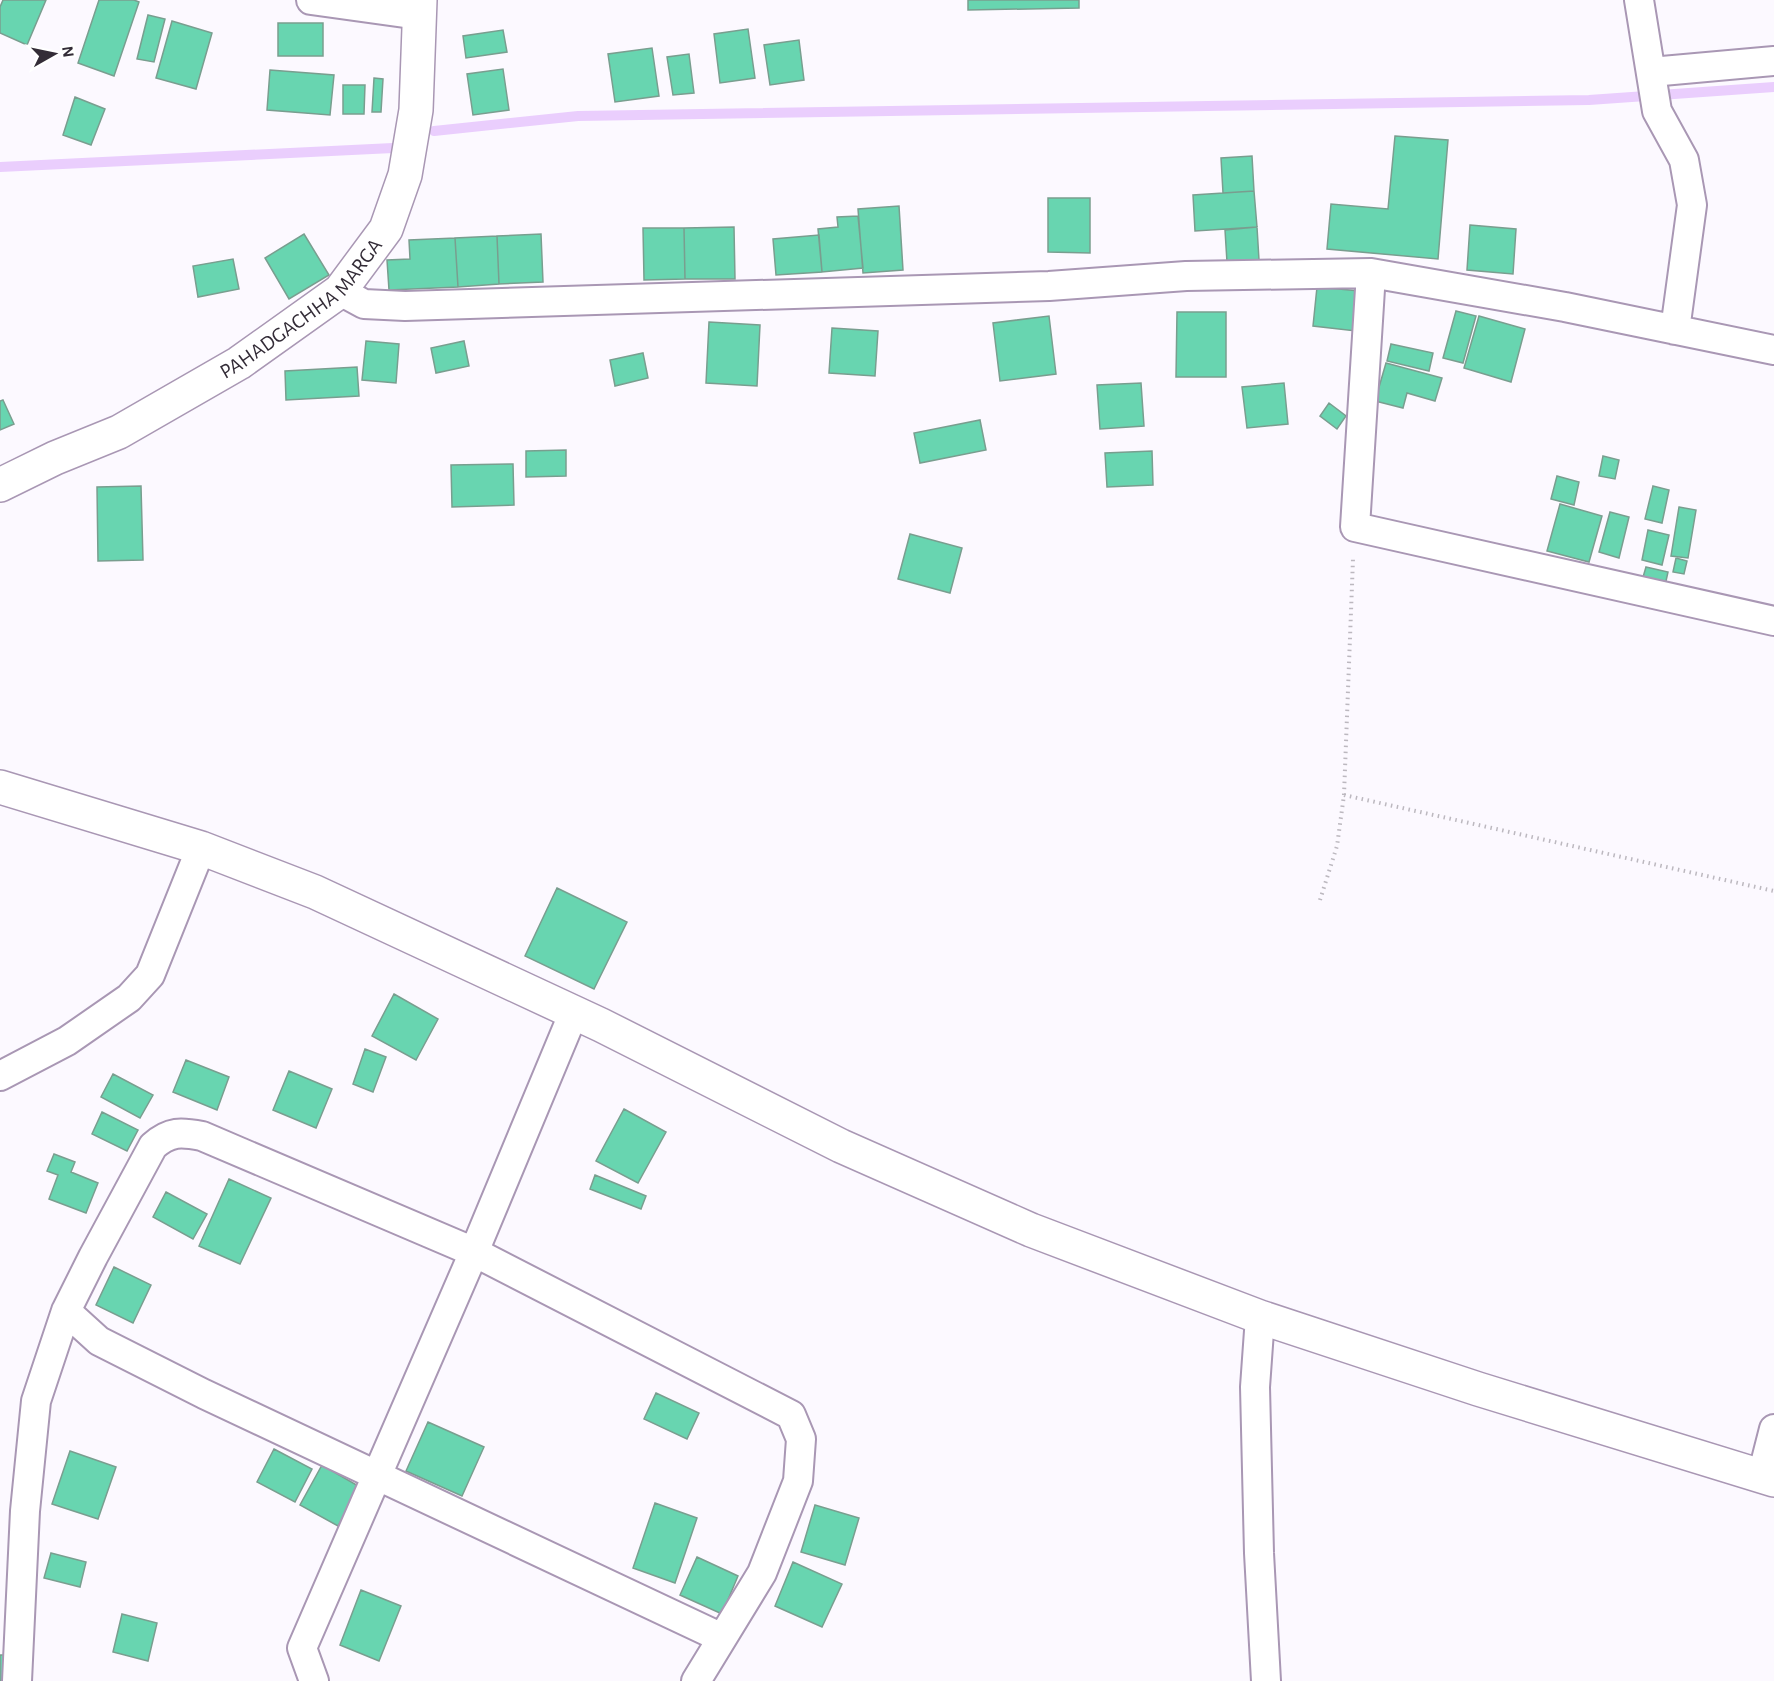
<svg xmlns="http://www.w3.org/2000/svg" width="1774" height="1681" viewBox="0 0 1774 1681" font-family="'Alegreya Sans',sans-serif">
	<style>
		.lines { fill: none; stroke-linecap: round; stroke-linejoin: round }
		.stream { stroke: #eacefd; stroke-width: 10 }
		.building { fill: #68d5b0; stroke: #799e8f; stroke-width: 1.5 }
		.minor-casing { stroke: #a997b4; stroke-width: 32 }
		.tertiary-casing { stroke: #a997b4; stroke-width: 36 }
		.path { stroke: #bcb8bf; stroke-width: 4; stroke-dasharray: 1.5 4.5; stroke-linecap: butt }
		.minor { stroke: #fff; stroke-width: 28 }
		.tertiary { stroke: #fff; stroke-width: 33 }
		.labels { text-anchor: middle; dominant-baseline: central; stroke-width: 4.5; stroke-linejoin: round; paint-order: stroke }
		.street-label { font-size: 21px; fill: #332c37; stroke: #fff }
	</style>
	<rect width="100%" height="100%" fill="#fcf9ff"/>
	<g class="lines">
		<path class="stream" d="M434,131L578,116L1589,100L1774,87
			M0,167L393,148"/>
	</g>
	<path class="building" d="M3,0H46L27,45L0,33V7Z
		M99,0H134L139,2L114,76L78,63Z
		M968,0H1079V8L968,10Z
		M148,15L165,19L154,62L137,59Z
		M172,21L212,33L196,89L156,78Z
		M278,23H323V56H278Z
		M748,29L755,78L720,83L714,34Z
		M503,30L507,52L466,58L463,36Z
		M799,40L804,80L770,85L764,45Z
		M652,48L659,96L615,102L608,54Z
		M689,54L694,93L673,95L667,57Z
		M503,69L509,110L473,115L467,74Z
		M270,70L334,75L330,115L267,110Z
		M374,78L383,79L381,112H372Z
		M343,85H365L364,114H343Z
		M75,97L105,109L91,145L63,135Z
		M1395,136L1448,140L1438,259L1327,249L1331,204L1388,209Z
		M1252,156L1254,191L1223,193L1221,158Z
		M1254,191L1257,227L1195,231L1193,195Z
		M1048,198H1090V253L1048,252Z
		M899,206L903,270L863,273L858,209Z
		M858,216L863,268L822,272L818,229L838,227L837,217Z
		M1470,225L1516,229L1513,274L1467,270Z
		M734,227L735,279H685L684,228Z
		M1257,227L1259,260L1227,262L1225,230Z
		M643,228H684L685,279L644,280Z
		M304,234L329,275L289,299L265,258Z
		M541,234L543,282L499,284L497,236Z
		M819,235L822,272L776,275L773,239Z
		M497,236L499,284L458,287L455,238Z
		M455,238L458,287L389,290L387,260L410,259L409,240Z
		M233,259L239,289L198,297L193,266Z
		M1317,287L1360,291L1356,331L1313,326Z
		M1456,311L1476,316L1463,363L1443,358Z
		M1177,312H1226V377H1176Z
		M1049,316L1056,374L1000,381L993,323Z
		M1479,316L1525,329L1511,382L1464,368Z
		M709,322L760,325L757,386L706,383Z
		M832,328L878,331L875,376L829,373Z
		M366,341L399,344L396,383L362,380Z
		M464,341L469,366L436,373L431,348Z
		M1391,344L1433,353L1429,371L1387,361Z
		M643,353L648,378L615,386L610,360Z
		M1386,363L1442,378L1435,401L1407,393L1403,408L1375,401Z
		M357,367L359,396L286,400L285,371Z
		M1141,383L1144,426L1100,429L1097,385Z
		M1284,383L1288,424L1247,428L1242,387Z
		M3,400L14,424L0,430V401Z
		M1329,403L1346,416L1337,429L1320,416Z
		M980,420L986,450L920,463L914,433Z
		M566,450V476L526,477V451Z
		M1152,451L1153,485L1107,487L1105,453Z
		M1603,456L1619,460L1615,479L1599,476Z
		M513,464L514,505L452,507L451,465Z
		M1557,476L1579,482L1574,505L1551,499Z
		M141,486L143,560L98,561L97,487Z
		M1653,486L1669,490L1662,523L1645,519Z
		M1560,504L1602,516L1589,562L1547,551Z
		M1679,507L1696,510L1688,558L1671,556Z
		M1610,512L1629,517L1619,558L1599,552Z
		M1648,530L1669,535L1662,565L1642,560Z
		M910,534L962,548L950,593L898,579Z
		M1676,558L1687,561L1684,574L1673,572Z
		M1646,567L1668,572L1664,590L1641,584Z
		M557,888L627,922L594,989L525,956Z
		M394,994L438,1019L416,1060L372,1036Z
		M365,1049L386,1057L373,1092L353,1084Z
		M186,1060L229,1077L217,1110L173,1092Z
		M289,1071L332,1089L316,1128L273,1110Z
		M113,1074L153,1095L140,1118L101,1097Z
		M624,1109L666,1132L638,1183L596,1161Z
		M102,1112L138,1130L127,1151L92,1134Z
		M54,1154L75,1162L71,1172L98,1183L86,1213L49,1199L58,1175L47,1171Z
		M595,1175L646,1196L641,1209L590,1189Z
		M229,1179L271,1198L240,1264L199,1246Z
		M166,1192L207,1214L193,1239L153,1217Z
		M114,1267L151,1285L133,1323L96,1305Z
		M656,1393L699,1413L687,1439L644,1419Z
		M428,1422L484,1447L462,1496L406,1471Z
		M274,1449L312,1469L295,1502L257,1482Z
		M70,1451L116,1467L98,1519L52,1504Z
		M322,1465L360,1487L338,1526L300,1505Z
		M655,1503L697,1518L675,1583L633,1568Z
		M815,1505L859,1518L845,1565L801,1552Z
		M51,1553L86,1562L80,1587L44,1578Z
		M697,1557L738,1576L722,1614L680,1595Z
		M793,1562L842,1584L822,1627L775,1606Z
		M361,1590L401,1606L379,1661L340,1645Z
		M122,1614L157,1623L148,1661L113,1652Z
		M0,1655H5L3,1681H0Z"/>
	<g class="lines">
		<defs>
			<path id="minor" d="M311,0L419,15
				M1639,0L1657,111L1684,160L1692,205L1675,330
				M1651,72L1774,61
				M1371,273L1355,527L1774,621
				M340,291L364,304L405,306L1049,286L1186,276L1371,273L1565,307L1774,350
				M0,1076L67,1041L129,998L150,975L201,848
				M66,1311L99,1341L204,1394L722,1638
				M1260,1317L1255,1387L1259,1553L1266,1681
				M1762,1476L1774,1429
				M17,1681L25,1511L36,1401L66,1311L93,1257L153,1146C170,1131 181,1132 202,1136L474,1252L791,1415L801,1439L798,1481L762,1573L696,1681
				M314,1681L302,1648L474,1252L574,1012"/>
			<g id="tertiary">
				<path id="s1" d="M0,485L55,458L119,432L239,363L340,291L386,229L405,175L416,110L420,0"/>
				<path d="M0,787L201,848L315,892L601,1025L841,1146L1031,1230L1260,1317L1478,1389L1774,1480"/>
			</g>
		</defs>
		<use href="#minor" class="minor-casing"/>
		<use href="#tertiary" class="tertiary-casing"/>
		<path class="path" d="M1344,795L1774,891
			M1320,900L1337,846L1344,795L1353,559"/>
		<use href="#minor" class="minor"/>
		<use href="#tertiary" class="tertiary"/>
	</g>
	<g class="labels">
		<g class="street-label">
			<text stroke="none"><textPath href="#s1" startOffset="352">PAHADGACHHA MARGA</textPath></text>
		</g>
	</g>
	<g transform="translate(54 54) rotate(81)" stroke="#ffffff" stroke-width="4.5" paint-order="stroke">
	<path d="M0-4.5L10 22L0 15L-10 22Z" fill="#332c37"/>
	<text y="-9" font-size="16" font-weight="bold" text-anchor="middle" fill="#332c37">N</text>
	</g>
</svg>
